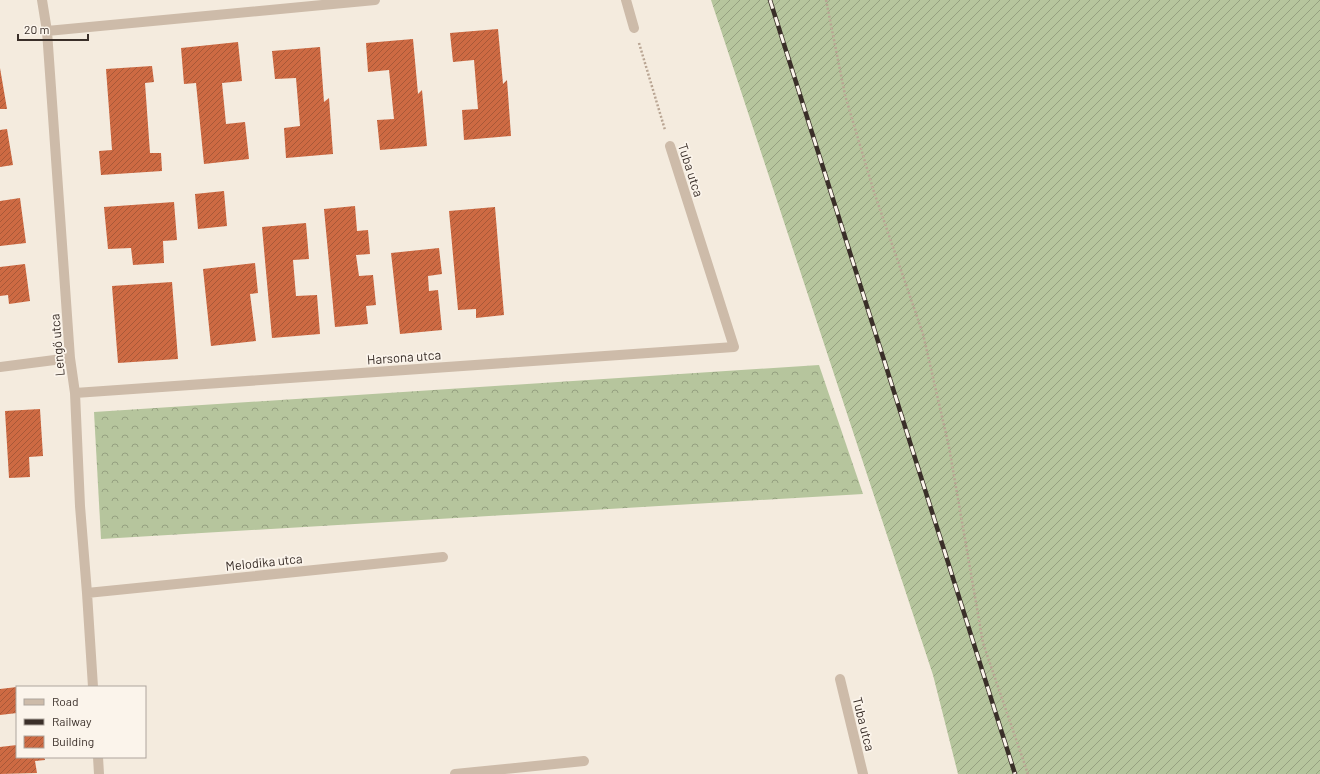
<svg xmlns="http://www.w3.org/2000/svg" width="1320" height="774" viewBox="0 0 1320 774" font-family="Barlow,sans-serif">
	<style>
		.forest { fill: url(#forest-crowns) }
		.garden { fill: url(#garden-furrows) }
		.building { fill: url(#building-hatch) }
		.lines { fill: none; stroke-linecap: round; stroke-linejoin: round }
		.path { stroke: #b9a593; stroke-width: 2.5; stroke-dasharray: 2 2; stroke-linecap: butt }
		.street { stroke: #cdbba9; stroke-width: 10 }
		.rail-casing { stroke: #3a2f29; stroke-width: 4.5 }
		.rail { stroke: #fbf4eb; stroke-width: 3; stroke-dasharray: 9; stroke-linecap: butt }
		.labels { text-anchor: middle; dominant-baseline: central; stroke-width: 3.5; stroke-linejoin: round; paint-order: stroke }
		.street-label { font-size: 13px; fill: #3a2f29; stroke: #fbf4eb }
	</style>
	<defs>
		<pattern id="forest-crowns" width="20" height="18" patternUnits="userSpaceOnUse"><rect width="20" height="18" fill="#b6c59d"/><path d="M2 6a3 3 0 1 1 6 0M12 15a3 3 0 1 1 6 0" fill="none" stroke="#95a080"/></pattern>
		<pattern id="garden-furrows" width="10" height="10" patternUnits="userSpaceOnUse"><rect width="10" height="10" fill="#b6c59d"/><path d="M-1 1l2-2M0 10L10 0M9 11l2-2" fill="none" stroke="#95a080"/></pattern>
		<pattern id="building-hatch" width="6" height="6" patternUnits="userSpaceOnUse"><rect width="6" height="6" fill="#cd6a43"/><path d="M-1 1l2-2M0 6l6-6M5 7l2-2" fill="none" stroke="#a75838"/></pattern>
	</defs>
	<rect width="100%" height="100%" fill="#f4ebde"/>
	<path class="forest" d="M819,365L863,494L101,539L94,412Z"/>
	<path class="garden" d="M711,0H1320V774H958L933,675Z"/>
	<path class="building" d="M498,29L503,84L507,80L511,136L464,140L462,110L478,109L474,60L453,62L450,33Z
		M413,39L418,94L422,90L427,146L380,150L377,120L394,119L389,70L368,72L366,43Z
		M238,42L242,81L222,83L226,124L245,122L249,159L204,164L196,83L184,84L181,48Z
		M320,47L324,102L329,98L333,154L286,158L284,128L300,126L296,78L275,79L272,51Z
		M152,66L154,82L145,83L150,153H161L162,171L101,175L99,151L112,150L106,69Z
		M0,68L7,109H0Z
		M7,129L13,165L0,167V130Z
		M224,191L227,226L198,229L195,194Z
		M20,198L26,243L0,246V201Z
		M174,202L177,240L163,241L164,263L133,265L131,248L108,249L104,207Z
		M355,206L357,231L368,230L370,254L356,255L359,276L373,275L376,305L366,306L368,324L335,327L324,209Z
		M495,207L504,315L476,318V309L458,310L449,211Z
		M306,223L309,259L293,260L296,296L317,295L320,334L272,338L262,227Z
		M439,248L442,274L428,276L429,291L438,290L442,330L400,334L391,253Z
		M255,263L258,293L250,294L256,341L211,346L203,269Z
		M25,264L30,301L9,304L8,295L0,296V267Z
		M172,282L178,359L118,363L112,286Z
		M40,409L43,456L29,457L30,477L9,478L5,411Z
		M17,687V713L0,715V689Z
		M17,745V757H44L45,760L35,761L37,773L0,774V747Z"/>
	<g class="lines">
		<path class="path" d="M826,0L845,95L874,192L923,334L949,447L983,643L1028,774
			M639,43L665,130"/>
		<path class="street" d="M42,0L47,31L70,358L75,393L80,506L87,593L93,687
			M626,0L634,28
			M47,31L375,0
			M0,367L70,358
			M75,393L734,347L670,146
			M87,593L443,557
			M840,679L863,774
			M98,757L99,774
			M455,774L584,761"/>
		<defs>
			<path id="rail" d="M770,0L1015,774"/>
		</defs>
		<use href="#rail" class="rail-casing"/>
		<use href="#rail" class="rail"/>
	</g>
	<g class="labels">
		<g class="street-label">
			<text transform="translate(691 170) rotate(72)">Tuba utca</text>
			<text transform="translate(57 345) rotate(-95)">Lengő utca</text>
			<text transform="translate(404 357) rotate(-4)">Harsona utca</text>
			<text transform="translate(264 562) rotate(-6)">Melodika utca</text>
			<text transform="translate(864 724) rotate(76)">Tuba utca</text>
		</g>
	</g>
	<rect x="16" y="686" width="130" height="72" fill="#fbf4eb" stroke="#aea59d"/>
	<rect x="24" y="699" width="20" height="6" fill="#cdbba9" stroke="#aea59d"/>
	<text x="52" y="706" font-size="12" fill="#3a2f29">Road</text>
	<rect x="24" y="719" width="20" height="6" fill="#3a2f29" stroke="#aea59d"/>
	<text x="52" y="726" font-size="12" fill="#3a2f29">Railway</text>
	<rect x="24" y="736" width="20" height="12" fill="url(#building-hatch)" stroke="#aea59d"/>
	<text x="52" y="746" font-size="12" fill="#3a2f29">Building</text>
	<path d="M18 34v6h70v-6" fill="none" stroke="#3a2f29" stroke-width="2"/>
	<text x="24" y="34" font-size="12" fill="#3a2f29" stroke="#fbf4eb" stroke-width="3" paint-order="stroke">20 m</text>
</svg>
